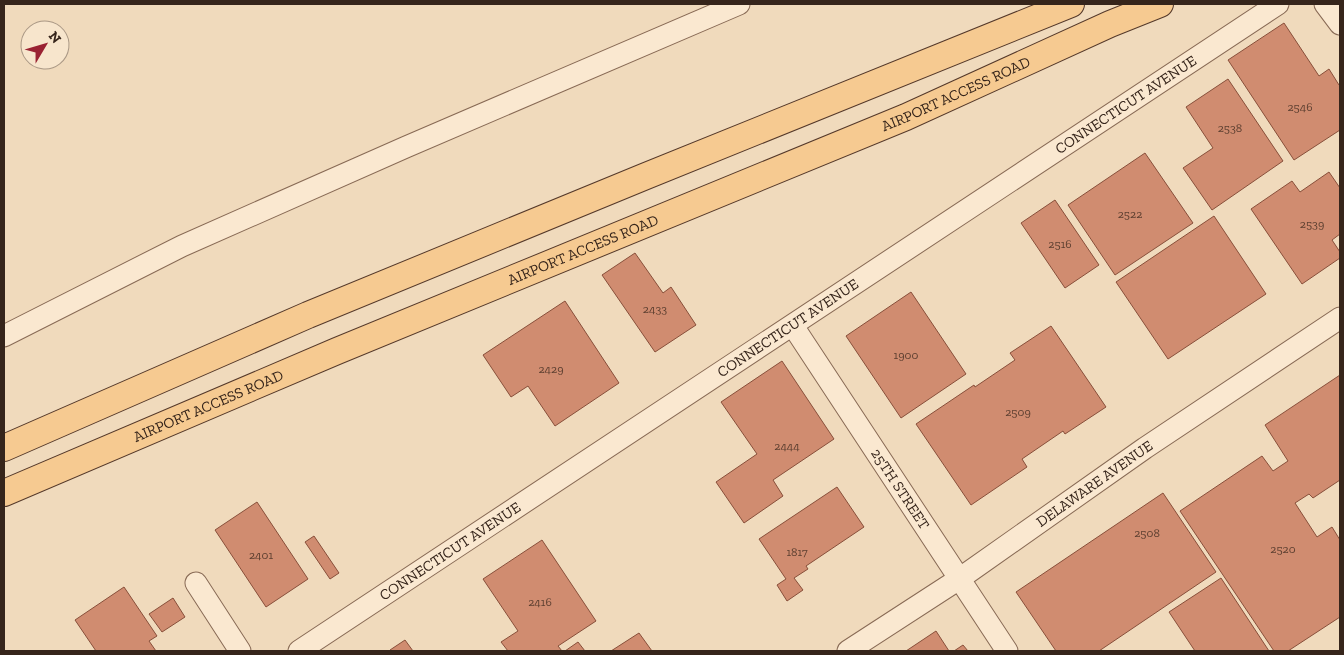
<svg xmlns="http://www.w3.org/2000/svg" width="1344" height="655" viewBox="0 0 1344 655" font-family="'Zilla Slab',serif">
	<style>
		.building { fill: #d08c70; stroke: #884f3a }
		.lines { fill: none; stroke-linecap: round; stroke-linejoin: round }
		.minor-casing { stroke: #886a55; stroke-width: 23 }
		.major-casing { stroke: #55392a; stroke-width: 28 }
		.minor { stroke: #fae8d0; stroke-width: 21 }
		.major { stroke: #f6ca91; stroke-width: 26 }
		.labels { text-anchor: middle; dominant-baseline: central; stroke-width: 4.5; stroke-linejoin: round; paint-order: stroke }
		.number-label { font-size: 12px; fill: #5c3f30 }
		.street-label { font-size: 15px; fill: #36251b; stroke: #f7e5cc }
	</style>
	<rect width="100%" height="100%" fill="#f0dabc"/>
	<path class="building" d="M1284,23L1319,76L1329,69L1339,85L1340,84V130L1294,160L1228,60Z
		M1228,79L1283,161L1212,210L1183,168L1213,148L1186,107Z
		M1145,153L1193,223L1115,275L1068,205Z
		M1329,172L1340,188V234L1332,240L1340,252V258L1302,284L1251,209L1292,181L1300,192Z
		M1055,200L1099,265L1065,288L1021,223Z
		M1214,216L1266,294L1168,359L1116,282Z
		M635,253L663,293L671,287L696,325L655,352L602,275Z
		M911,292L966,374L901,418L846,336Z
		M565,301L619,383L555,426L528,386L511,397L483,355Z
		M1051,326L1106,407L1065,434L1063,431L1022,459L1027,467L971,505L916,424L974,385L975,387L1015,360L1010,353Z
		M782,361L834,439L773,480L783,496L744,523L716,482L757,454L721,402Z
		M1340,375V480L1313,498L1309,494L1295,503L1317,537L1332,527L1340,540V617L1288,651H1274L1180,511L1262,456L1273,471L1288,461L1265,425Z
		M837,487L864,527L806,566L808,569L794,578L803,590L787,601L777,585L786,579L759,539Z
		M1163,493L1216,572L1099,651H1056L1016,592Z
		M257,502L308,579L266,607L215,530Z
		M314,536L339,573L330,579L305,542Z
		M542,540L596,621L558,646L562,651H508L501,642L518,631L483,579Z
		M1221,578L1269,651H1195L1169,612Z
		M124,587L157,636L149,641L156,651H96L75,620Z
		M173,598L185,617L162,632L149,614Z
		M936,631L949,651H906Z
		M639,633L652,651H611Z
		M405,640L413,651H390V650Z
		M578,642L585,651H565Z
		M963,645L968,651H954Z"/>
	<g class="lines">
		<defs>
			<g id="minor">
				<path d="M1325,4L1340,24"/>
				<path id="s1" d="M793,326L1007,651"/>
				<path d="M4,336L182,246L406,147L739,4"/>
				<path d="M196,583L240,651"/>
				<path id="s2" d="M299,651L1278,4"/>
				<path id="s3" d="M848,651L959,579L1145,448L1340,318"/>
			</g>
			<g id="major">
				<path d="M4,448L308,315L646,176L1071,4"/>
				<path id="s4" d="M4,493L337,351L906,117L1110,24L1160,4"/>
			</g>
		</defs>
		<use href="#minor" class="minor-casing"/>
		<use href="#major" class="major-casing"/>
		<use href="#minor" class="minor"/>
		<use href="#major" class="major"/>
	</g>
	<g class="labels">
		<g class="number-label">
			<text x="1300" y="107">2546</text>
			<text x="1230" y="128">2538</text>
			<text x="1130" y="214">2522</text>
			<text x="1312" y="224">2539</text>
			<text x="1060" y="244">2516</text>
			<text x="655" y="309">2433</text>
			<text x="906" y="355">1900</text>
			<text x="551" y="369">2429</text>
			<text x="1018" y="412">2509</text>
			<text x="787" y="446">2444</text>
			<text x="1147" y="533">2508</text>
			<text x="1283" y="549">2520</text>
			<text x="797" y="552">1817</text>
			<text x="261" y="555">2401</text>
			<text x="540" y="602">2416</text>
		</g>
		<g class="street-label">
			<text stroke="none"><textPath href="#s4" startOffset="1032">AIRPORT ACCESS ROAD</textPath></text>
			<text stroke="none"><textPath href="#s2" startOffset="991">CONNECTICUT AVENUE</textPath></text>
			<text stroke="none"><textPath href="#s4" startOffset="628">AIRPORT ACCESS ROAD</textPath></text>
			<text stroke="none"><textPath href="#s2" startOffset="586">CONNECTICUT AVENUE</textPath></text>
			<text stroke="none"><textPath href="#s4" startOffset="222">AIRPORT ACCESS ROAD</textPath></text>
			<text stroke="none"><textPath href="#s3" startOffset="298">DELAWARE AVENUE</textPath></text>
			<text stroke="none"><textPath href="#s1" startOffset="195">25TH STREET</textPath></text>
			<text stroke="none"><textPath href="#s2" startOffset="181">CONNECTICUT AVENUE</textPath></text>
		</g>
	</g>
	<rect width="1344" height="655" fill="none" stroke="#36251b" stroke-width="10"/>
	<g transform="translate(45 45) rotate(52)"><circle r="24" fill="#f7e5cc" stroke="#aa9885"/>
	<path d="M0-4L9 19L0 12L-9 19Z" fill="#9a2232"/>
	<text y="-8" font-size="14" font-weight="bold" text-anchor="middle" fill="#36251b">N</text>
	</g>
</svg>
